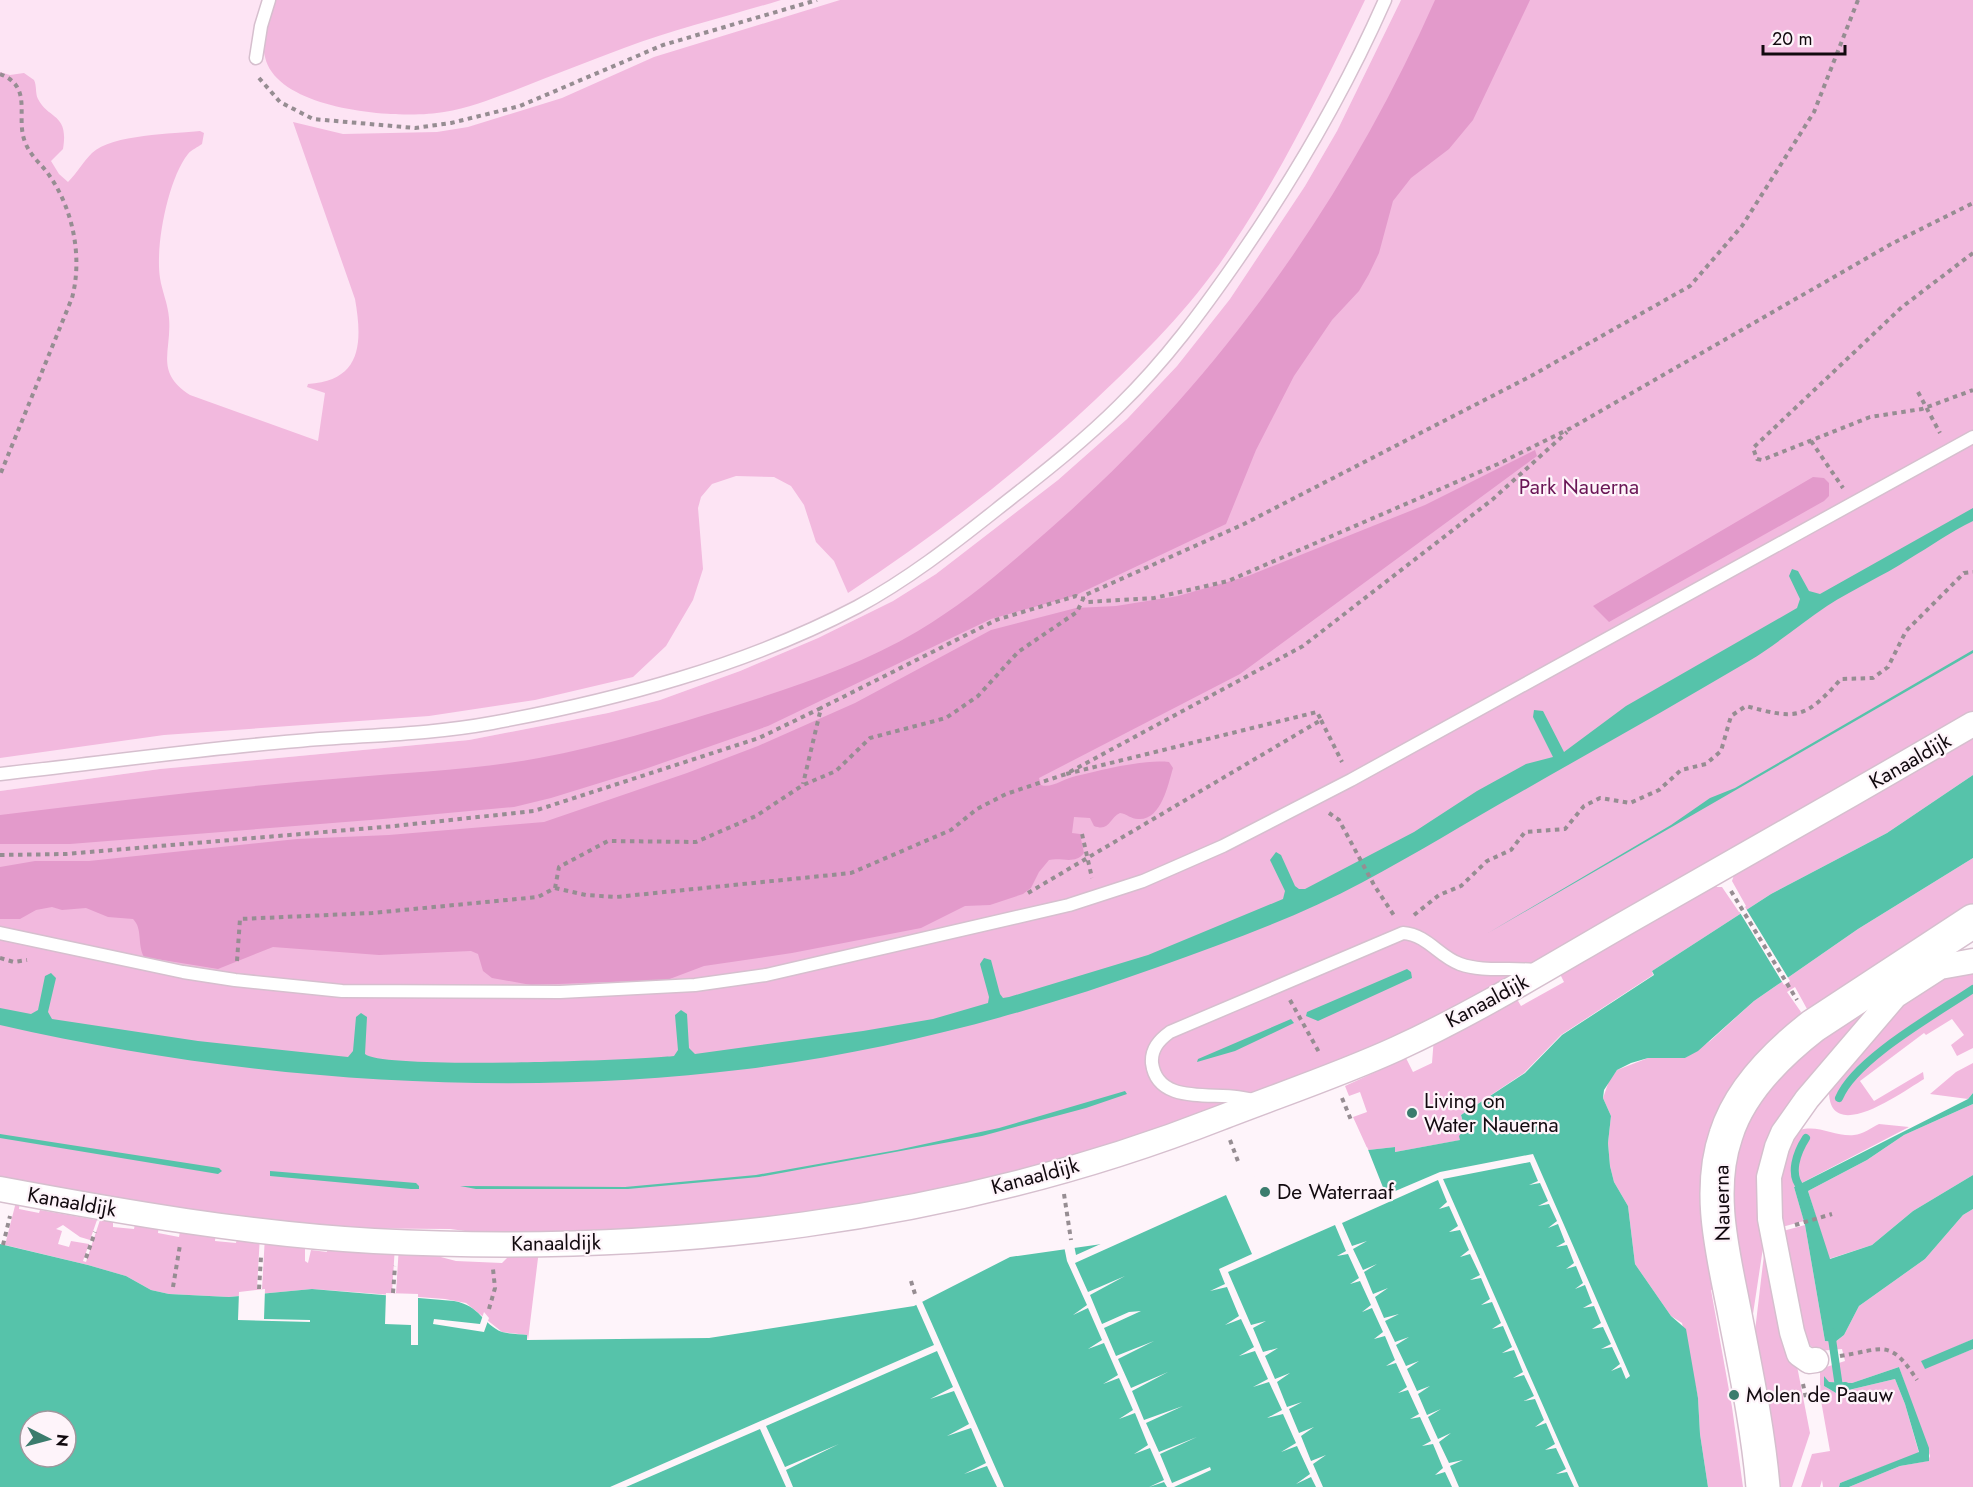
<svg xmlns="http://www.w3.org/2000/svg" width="1973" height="1487" viewBox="0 0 1973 1487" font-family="Jost,sans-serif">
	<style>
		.built { fill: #fde4f4 }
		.green { fill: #f2b9de }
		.forest { fill: #e39acb }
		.water { fill: #56c3aa; fill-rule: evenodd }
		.pier { fill: #fef4fa }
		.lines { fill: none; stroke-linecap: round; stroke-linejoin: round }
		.stream { stroke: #56c3aa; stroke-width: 8 }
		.lane-casing { stroke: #d6bfce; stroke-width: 15 }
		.street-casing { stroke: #d6bfce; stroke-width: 27 }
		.secondary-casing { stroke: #d6bfce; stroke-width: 36 }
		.path { stroke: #968d92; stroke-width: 4; stroke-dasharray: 4.5 4.5; stroke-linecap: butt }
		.lane { stroke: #fff; stroke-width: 12 }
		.street { stroke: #fff; stroke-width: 24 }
		.secondary { stroke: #fff; stroke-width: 33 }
		.poi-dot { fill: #3b7c6d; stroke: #fef4fa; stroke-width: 2 }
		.labels { text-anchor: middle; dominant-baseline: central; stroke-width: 4.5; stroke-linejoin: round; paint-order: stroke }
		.park-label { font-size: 21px; fill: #6a1656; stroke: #fef4fa }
		.street-label { font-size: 21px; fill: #120a0f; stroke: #fef4fa }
		.poi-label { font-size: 21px; fill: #120a0f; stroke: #fef4fa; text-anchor: start }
	</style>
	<rect width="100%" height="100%" fill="#fef4fa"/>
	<path class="built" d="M0,0H1401L1337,131L1305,186L1230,299L1177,366L1127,419L1058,480L936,574L893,601L818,638L740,671L660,700L608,713L469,740L160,769L0,791Z"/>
	<path class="green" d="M275,0H781C729,16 675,29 624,48C589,61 553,75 518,89C494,98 470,108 444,112C400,120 277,111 265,57C260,38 269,19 275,0Z
		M840,0H1365C1325,83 1284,168 1233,244C1195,303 1146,352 1095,400C1018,472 936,535 848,593L834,561L816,542L804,505L791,486L774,477L736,476L712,484L701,497L698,508L703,569L693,600L666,646L633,677L535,700L429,716L164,735L0,758V72L10,75L24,73L34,80C37,86 35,93 38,99C49,120 69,113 63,149L51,161L59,174L68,182C77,173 83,162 92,153C112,134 174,134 200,131L204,133L202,144C197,148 192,149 188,154C168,179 155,246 160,278C162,291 168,304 169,318C172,351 154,372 190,395L318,441L325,393L307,387L308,384C361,381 363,344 355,299L293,122L343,134L437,132L468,127L562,98L654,57Z
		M1401,0H1973V716L1454,1012L1185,1126L968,1188L705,1230L480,1233L450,1229L313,1228L0,1183V791L160,769L469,740L608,713L660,700L740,671L818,638L893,601L936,574L1058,480L1127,419L1177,366L1230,299L1305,186L1337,131Z
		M1973,732V775L1887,833L1771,894L1652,971L1653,975L1561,1035L1524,1073L1461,1115L1465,1129L1461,1140L1395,1152V1147L1368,1150L1353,1117L1367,1112L1360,1092L1349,1096L1345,1086L1406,1058L1413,1072L1432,1063L1434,1037L1514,994L1521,1006L1564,982L1558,970L1713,881L1717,887H1722L1739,912L1746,906L1732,881L1734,875Z
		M1973,858V907L1814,1007L1807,1009L1795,987L1787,992L1801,1012L1797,1019L1742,1078L1716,1288L1711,1290L1732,1407L1743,1487H1708L1700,1434L1698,1398L1682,1323L1671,1316L1635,1264L1628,1206L1614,1182L1610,1166L1608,1143L1611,1116L1603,1098L1609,1081L1617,1070L1648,1058H1685L1710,1041L1754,1001L1858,929Z
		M1973,965V1048L1957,1056L1951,1045L1964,1035L1952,1019L1926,1035L1924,1033L1860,1081L1874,1101L1923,1072L1924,1079C1904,1091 1828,1147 1829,1090L1906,995Z
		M1887,992L1789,1113L1764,1241L1750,1334L1734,1244L1733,1155L1752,1108L1795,1057Z
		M1973,1063V1093L1968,1099L1930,1094L1956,1072Z
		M1973,1104V1175L1913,1211L1872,1245L1829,1259L1808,1191L1867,1160L1904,1135Z
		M1879,1124L1909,1127L1794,1187L1804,1221L1782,1227L1783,1231L1805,1225L1825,1341L1835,1342L1844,1335L1859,1306L1925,1259L1963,1215L1973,1209V1339L1922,1362L1925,1368L1973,1349V1487H1849L1900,1466L1928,1461L1930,1456L1899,1367L1852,1383L1828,1382L1824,1376V1386L1836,1393L1895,1379L1905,1404L1919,1453L1840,1483L1839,1487H1823L1822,1480L1820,1487H1801L1812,1454L1830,1451L1820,1395V1369L1845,1361L1842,1349L1818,1351L1801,1339C1793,1299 1747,1148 1800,1130C1818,1124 1836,1137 1854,1135C1863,1134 1871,1128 1879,1124Z
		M17,1198L20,1199L19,1209L39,1213L40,1210L97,1220L90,1240L80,1237L63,1225L56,1229L62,1231L58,1244L69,1247L71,1241L89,1244L83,1261L86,1262L100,1220L113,1222V1227L134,1229L136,1219L159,1223L158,1233L179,1237L181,1226L216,1230L215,1241L236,1243L238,1233L260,1235L257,1289H262L265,1236L305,1239V1261L308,1263L311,1250L327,1252L328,1241L395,1246L392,1293H396L399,1246L456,1261L502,1263L515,1250H539L528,1340L527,1335L502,1332L466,1303L445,1299L312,1289L229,1297L169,1294L151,1290L126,1276L88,1265L5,1245Z
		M1765,1246L1798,1371L1810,1433L1792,1487H1775L1753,1348Z"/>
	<path class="forest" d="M1435,0H1530L1473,120L1449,149L1411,178L1393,201L1379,253L1369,274L1359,291L1332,320L1294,376L1256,450L1226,524L1074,596L991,619L768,726L645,769L551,798L514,807L383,819L70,844H0V815C115,801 230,787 345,778C410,772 475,770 539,758C604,746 666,727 728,708C794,687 859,666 918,631C967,602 1009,565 1051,528C1217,383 1346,201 1435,0Z
		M1535,450L1537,456L1240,674L1039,778L1041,785C1051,789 1065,778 1076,776C1102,770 1144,759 1169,762L1173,768C1168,785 1161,821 1138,819C1131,819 1127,814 1120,813C1109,818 1110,832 1094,826L1090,818L1074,817L1072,833L1080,834L1084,853C1075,865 1062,857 1049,860L1039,872L1031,888L1023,894L990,905L965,906L921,928L792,953L704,966L667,980L531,985L492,978L483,971L478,954L471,951L379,955L273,947L218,969L144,957C137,944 143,929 133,919L108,917L86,908L62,910L52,907L36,910L20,919H0V867L35,861H89L297,839L389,835L544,822L687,773L758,746L855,703L991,630L1076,608L1116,606L1178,596L1248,576L1425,505Z
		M1813,477L1824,478L1829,483V496L1824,501L1609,622L1593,606Z"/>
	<path class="water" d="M1973,508V521C1950,532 1931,546 1909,559C1883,576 1853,589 1827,606C1800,624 1776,645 1749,661C1673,706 1596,749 1519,793C1467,822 1416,854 1363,882C1298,917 1227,942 1158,967C1025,1015 887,1051 747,1069C503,1099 239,1080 0,1025V1008L31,1014L38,1010L45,976L51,973L56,978L48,1012L52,1019L198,1041L348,1057L353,1051L356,1017L361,1013L367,1017L365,1054C383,1070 636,1060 674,1056L678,1050L675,1015L681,1010L687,1014L689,1048L695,1054L863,1031L933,1019L988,1003L989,997L980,964L984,958L991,960L1000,994L1003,998L1009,997L1148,955L1283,899L1285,891L1270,860L1276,852L1281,855L1295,886L1299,889H1305L1414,832L1477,791L1526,764L1553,757L1533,717L1534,710L1543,711L1564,752L1626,706L1797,608L1800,599L1789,576L1792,569L1798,571L1809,591L1820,594Z
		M1973,650V653L1488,933L1671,825L1710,798L1735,788Z
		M1973,775V858L1858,929L1754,1001L1698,1051L1685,1058H1648L1631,1063L1617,1070L1604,1090L1603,1098L1611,1116L1608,1143L1610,1166L1614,1182L1628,1206L1635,1264L1671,1316L1686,1329L1698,1398L1700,1434L1708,1487H0V1244L88,1265L126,1276L151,1290L169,1294L229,1297L312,1289L454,1301C481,1306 482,1324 502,1332C509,1334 520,1334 527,1335V1340L709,1338L914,1306L1010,1257L1109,1243L1206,1199L1368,1150L1395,1147V1152L1460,1140L1459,1136L1465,1129L1461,1115L1525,1073L1562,1035L1654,975L1652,971L1771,894L1887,833ZM30,1421H66V1457H30Z
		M1407,969L1411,972L1412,978L1318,1021L1306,1016L1307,1012Z
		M1291,1019L1294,1023L1235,1051L1197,1062L1198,1059Z
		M1125,1091L1127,1094L1086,1108L982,1136L759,1177L628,1189H476L460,1186L625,1187L756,1175L897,1150L999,1128Z
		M1973,1093V1104L1904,1135L1867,1160L1808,1191L1830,1259L1872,1245L1913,1211L1973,1175V1209L1963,1215L1925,1259L1859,1306L1844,1335L1835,1342L1825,1341L1805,1225L1794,1187L1968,1099Z
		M0,1134L219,1168L222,1171L218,1174L0,1138Z
		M270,1171L416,1183L419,1186V1189H411L270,1176Z
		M1973,1339V1349L1925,1369L1921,1361Z
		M1899,1367L1929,1448V1461L1900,1466L1849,1487H1839L1840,1483L1919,1452L1905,1404L1895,1379L1836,1393L1824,1386V1376L1829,1382L1852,1383Z"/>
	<path class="pier" d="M1745,907L1790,981L1784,985L1739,911Z
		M1367,1147L1386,1195L1440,1172L1533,1154L1630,1376L1626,1379L1621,1367L1611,1371L1620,1364L1612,1347L1601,1349L1611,1344L1603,1327L1592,1329L1601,1323L1594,1306L1583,1308L1592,1303L1585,1285L1575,1289L1583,1283L1576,1266L1566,1269L1574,1263L1567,1245L1556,1247L1565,1242L1558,1224L1548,1228L1557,1221L1549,1204L1538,1206L1548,1201L1540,1183L1529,1185L1538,1181L1530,1162L1443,1179L1579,1487H1574L1567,1472L1556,1474L1566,1469L1556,1448L1545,1450L1555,1444L1546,1423L1535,1427L1544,1420L1535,1399L1524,1401L1534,1396L1524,1375L1513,1378L1523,1372L1514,1350L1502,1353L1512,1347L1503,1326L1492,1329L1501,1323L1492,1302L1481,1305L1490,1299L1481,1278L1470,1280L1480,1275L1470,1254L1460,1257L1469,1250L1460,1230L1449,1232L1458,1226L1449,1206L1439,1209L1447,1202L1438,1180L1342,1223L1352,1246L1367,1241L1353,1249L1363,1270L1377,1264L1364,1272L1373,1294L1388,1288L1375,1297L1384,1318L1399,1314L1385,1321L1395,1342L1409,1337L1396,1345L1406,1366L1419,1361L1407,1369L1417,1391L1430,1386L1418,1394L1427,1415L1441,1409L1428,1417L1438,1439L1451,1433L1439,1442L1449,1463L1463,1460L1450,1466L1459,1487H1452L1445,1472L1435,1475L1443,1468L1433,1444L1422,1446L1431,1441L1420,1417L1410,1419L1419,1414L1408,1390L1398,1393L1407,1387L1396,1363L1386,1366L1395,1360L1385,1336L1374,1339L1383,1332L1372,1308L1362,1312L1371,1305L1360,1281L1350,1284L1359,1278L1348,1254L1337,1256L1346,1251L1335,1225L1228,1272L1251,1325L1266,1321L1253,1328L1263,1352L1278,1348L1265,1356L1275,1379L1290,1373L1277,1382L1287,1407L1302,1402L1289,1409L1299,1433L1314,1427L1301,1436L1311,1461L1326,1455L1313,1464L1323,1487H1316L1311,1477L1296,1484L1310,1474L1297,1446L1281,1452L1296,1443L1283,1414L1267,1418L1282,1410L1269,1382L1253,1387L1268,1379L1255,1351L1239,1356L1254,1347L1241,1319L1225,1325L1239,1316L1227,1287L1210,1291L1225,1284L1219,1269L1252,1254L1226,1195L1075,1263L1088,1292L1125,1276L1090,1295L1102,1324L1129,1312L1141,1311L1104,1328L1116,1356L1154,1341L1118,1359L1131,1388L1168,1372L1132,1391L1144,1420L1183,1406L1146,1423L1159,1452L1197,1437L1160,1454L1172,1483L1210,1467L1211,1470L1174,1487H1167L1164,1482L1149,1487L1164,1480L1150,1448L1134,1454L1148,1445L1135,1413L1119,1419L1133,1410L1119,1378L1103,1384L1118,1375L1104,1343L1088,1349L1102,1340L1088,1308L1073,1315L1087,1305L1067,1261L1064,1246L1081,1242L1074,1245L1076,1255L1212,1194L1323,1149Z
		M265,1289L264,1319L310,1320V1322L238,1320L239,1292Z
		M386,1293L418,1294V1345H411V1325L385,1324Z
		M921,1299L1004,1487H997L987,1466L964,1474L986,1463L971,1428L947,1436L969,1424L954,1391L930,1399L953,1387L937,1351L766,1426L785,1467L839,1444L786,1470L793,1487H786L760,1429L626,1487H610L934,1345L915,1302Z
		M484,1312L489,1318L484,1332L433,1324L434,1319L480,1324Z"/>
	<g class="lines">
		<path class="stream" d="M1839,1098C1855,1059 1936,1014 1973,989
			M1802,1189C1788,1175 1797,1152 1806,1138
			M1831,1332L1839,1387L1845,1386"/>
		<defs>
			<path id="lane" d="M256,58L261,26L269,0
				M0,774C99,763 198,749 297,741C362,735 427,735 492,723C616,700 745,666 857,607C907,580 952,545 996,510C1039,476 1082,443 1120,405C1165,361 1202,311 1238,259C1294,178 1345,91 1385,0
				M0,933L183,972L235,980L342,991L560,992L695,985L766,975L1069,905L1143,881L1223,846L1351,780L1973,437
				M1257,1102C1227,1087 1158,1111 1152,1063C1151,1049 1159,1040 1170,1032L1403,933C1428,935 1438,956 1460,964C1485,973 1515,966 1541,971"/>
			<path id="street" d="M0,1189C123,1212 249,1234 374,1241C661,1256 952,1223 1220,1118C1279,1095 1339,1075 1396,1049C1479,1011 1557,962 1636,917C1749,853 1861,789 1973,724
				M1816,1360L1809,1361L1799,1354L1792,1332L1770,1219L1769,1177L1777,1147L1783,1133L1807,1099L1895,996L1940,967L1973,961"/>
			<path id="secondary" d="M1763,1487C1758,1429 1746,1372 1735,1315C1724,1257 1706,1193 1726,1135C1740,1090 1777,1054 1813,1026L1973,921"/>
		</defs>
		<use href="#lane" class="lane-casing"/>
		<use href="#street" class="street-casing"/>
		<use href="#secondary" class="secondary-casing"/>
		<path class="path" d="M1858,0L1814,112L1742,226L1690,286L1531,376L1244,524L1083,596V599L1087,602L1154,598L1228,581L1498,464L1571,428L1893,243L1973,203
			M0,74C34,87 15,117 25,142C30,155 38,161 46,171C73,206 83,257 72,298L0,475
			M259,78L280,102L313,119L415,128L451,123L520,106L663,45L817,0
			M1973,253L1902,307L1753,448L1757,459L1762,460L1870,417L1922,409L1973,390
			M1918,392L1940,433
			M1811,441L1843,488
			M1321,720L1342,762
			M1329,813L1339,820L1374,885L1395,917
			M1082,834L1092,878
			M0,855L66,854L395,826L534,811L759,738L821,708L803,784
			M555,888L586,895L616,897L851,873L951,830L977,809L1006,794L1066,774
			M1731,891L1797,1000
			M1028,893L1321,720L1317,712L1066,774L1303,646L1493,499L1567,432
			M1414,915L1439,895L1461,886L1487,861L1511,850L1525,832L1565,829L1584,806L1600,798L1630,803L1659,790L1681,770L1706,764L1721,751L1731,716L1746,706C1797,720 1805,719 1841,679L1873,678L1888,667L1906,631L1964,573L1973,572
			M0,958L14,962L27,960
			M237,961L240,919L372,913L538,897L555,888L559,867L608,841L696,842L756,816L803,785L836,771L870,738L946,718L978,696L1018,652L1077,612L1083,599L1076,596L996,620L821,708
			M1290,1000L1320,1054
			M1342,1098L1351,1120
			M1230,1140L1239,1164
			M1064,1194L1071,1240
			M1795,1225L1832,1214
			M3,1245L10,1216
			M86,1258L95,1232
			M911,1281L915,1294
			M173,1287L180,1245
			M259,1289L261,1257
			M393,1293L395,1266
			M489,1309L495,1288L493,1269
			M1840,1356C1884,1349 1890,1338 1917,1380
			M1803,1384L1806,1398L1812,1397"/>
		<use href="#lane" class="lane"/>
		<use href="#street" class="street"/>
		<use href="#secondary" class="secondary"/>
	</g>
	<g class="poi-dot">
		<circle cx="1412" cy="1113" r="6"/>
		<circle cx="1265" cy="1192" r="6"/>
		<circle cx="1734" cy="1395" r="6"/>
	</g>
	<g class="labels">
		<g class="park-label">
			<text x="1579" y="487">Park Nauerna</text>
		</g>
		<g class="street-label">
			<text transform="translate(1910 761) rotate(-30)">Kanaaldijk</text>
			<text transform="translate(1487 1001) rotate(-28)">Kanaaldijk</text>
			<text transform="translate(1035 1176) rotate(-15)">Kanaaldijk</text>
			<text transform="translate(72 1202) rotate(10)">Kanaaldijk</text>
			<text transform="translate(1722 1203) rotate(-91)">Nauerna</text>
			<text transform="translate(556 1243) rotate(-1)">Kanaaldijk</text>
		</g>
		<g class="poi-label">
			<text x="1424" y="1101">Living on<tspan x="1424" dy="24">Water Nauerna</tspan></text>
			<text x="1277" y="1192">De Waterraaf</text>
			<text x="1746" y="1395">Molen de Paauw</text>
		</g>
	</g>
	<g transform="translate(48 1439) rotate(96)"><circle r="28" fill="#fef4fa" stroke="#a0969c" stroke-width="1.5"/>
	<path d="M0-4.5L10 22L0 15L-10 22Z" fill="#3b7c6d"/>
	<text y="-9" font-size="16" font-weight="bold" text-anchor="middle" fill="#120a0f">N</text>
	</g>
	<path d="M1763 45v9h82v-9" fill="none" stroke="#120a0f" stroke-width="3"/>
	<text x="1772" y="45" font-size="18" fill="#120a0f" stroke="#fef4fa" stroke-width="4.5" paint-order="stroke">20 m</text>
</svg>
